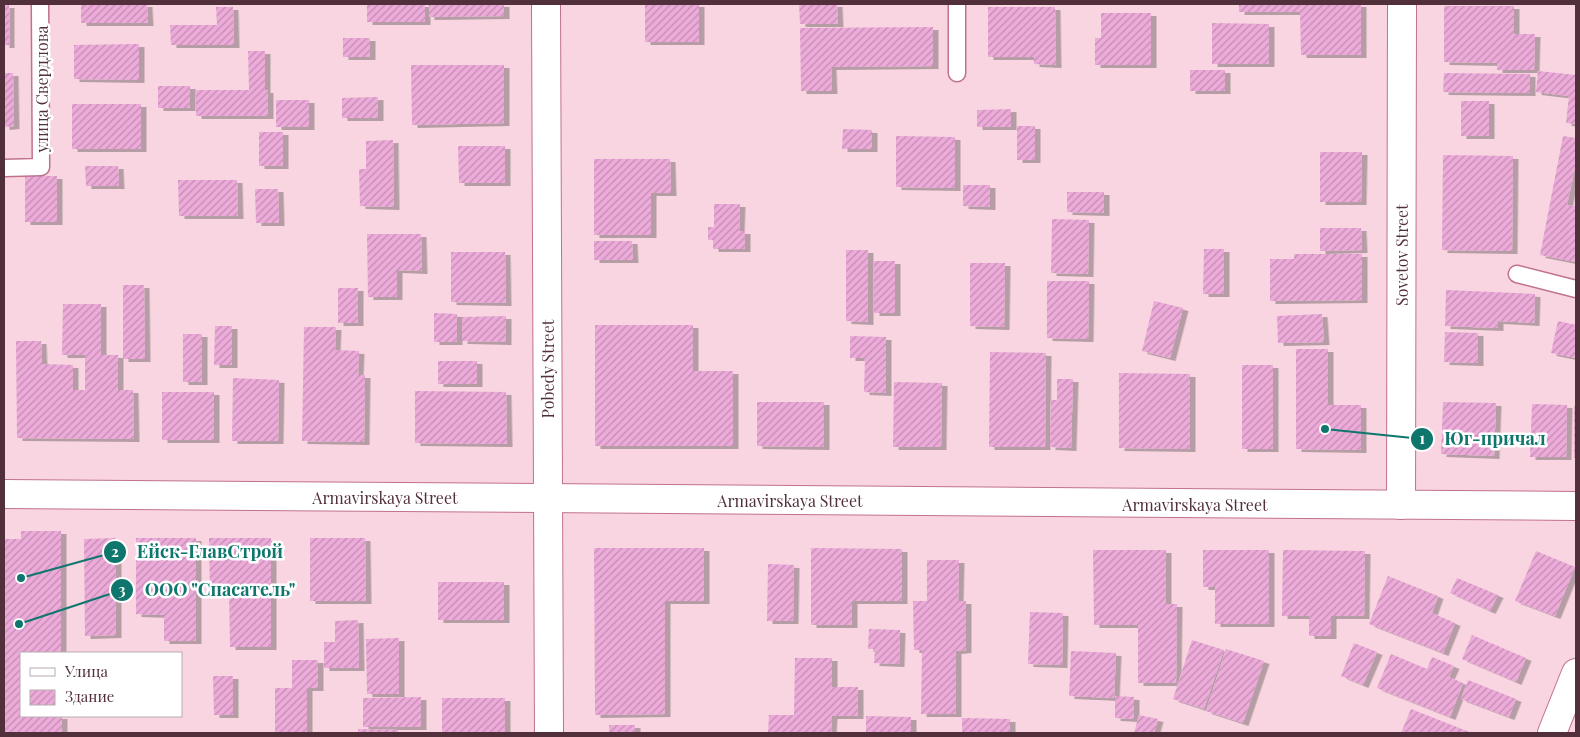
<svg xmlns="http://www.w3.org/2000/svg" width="1580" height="737" viewBox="0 0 1580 737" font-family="'Playfair Display',serif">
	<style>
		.building { fill: url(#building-hatch); filter: url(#shadow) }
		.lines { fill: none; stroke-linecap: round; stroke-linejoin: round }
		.lane-casing { stroke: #c0728d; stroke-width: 19 }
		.street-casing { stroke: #c0728d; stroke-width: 30 }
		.secondary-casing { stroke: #c0728d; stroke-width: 30 }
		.lane { stroke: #fff; stroke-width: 16 }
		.street { stroke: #fff; stroke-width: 28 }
		.secondary { stroke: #fff; stroke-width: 28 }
		.labels { text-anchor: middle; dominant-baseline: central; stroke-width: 5; stroke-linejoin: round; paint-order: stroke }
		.street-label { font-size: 16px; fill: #51303b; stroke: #fff }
		.leader { fill: none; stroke: #0f766e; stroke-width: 2 }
		.callout-dot { fill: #0f766e; stroke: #fff; stroke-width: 2 }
		.mark-label { font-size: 15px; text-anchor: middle; font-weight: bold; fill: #fff }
		.callout-label { font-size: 18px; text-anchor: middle; font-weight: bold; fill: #0f766e; stroke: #fff; stroke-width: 5; stroke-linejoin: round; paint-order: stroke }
	</style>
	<defs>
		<pattern id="building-hatch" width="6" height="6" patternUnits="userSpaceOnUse" patternTransform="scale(1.25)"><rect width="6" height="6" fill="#edabda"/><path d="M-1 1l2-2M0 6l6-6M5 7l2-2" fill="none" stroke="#c28cb2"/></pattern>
		<filter id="shadow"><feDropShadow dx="5.5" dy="3" stdDeviation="0" flood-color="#0004"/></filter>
	</defs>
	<rect width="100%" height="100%" fill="#f8d5e0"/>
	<path class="building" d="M81,4H147L148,23H81Z
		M367,4H425V22H367Z
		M429,4H504V16L429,17Z
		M645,4H699V42H645Z
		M799,4H837L838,24H800Z
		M1239,4H1361V55H1301L1300,12H1239Z
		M4,5H9V45H4Z
		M1444,6H1514V34H1535L1534,70H1497V63L1444,62Z
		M216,7H233L234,45H171L170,25H217Z
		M988,7H1055L1056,65L1034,64V57H988Z
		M1101,13H1151V65H1095V38H1101Z
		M1212,23L1269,24V64H1212Z
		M933,27V66L831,67L832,91H801L800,28Z
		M343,38H370V57H343Z
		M139,44V80L74,79V45Z
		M248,51H265V90H268V116H196V90H249Z
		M411,65H504V123L412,125Z
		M1190,70H1225V91H1190Z
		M1538,71L1576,75V124L1566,123L1569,96L1536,92Z
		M4,73H13L14,126L4,127Z
		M1444,73L1530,74V93L1443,92Z
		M158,86H190V108H158Z
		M378,97V118H342V98Z
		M276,100H309V127H276Z
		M1461,101H1489V136H1461Z
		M72,104H141V149H72Z
		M1011,109V127H977V110Z
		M1017,126H1035V160H1017Z
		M843,129L872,130V149H842Z
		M259,132H283V166H259Z
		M896,136L955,137V188L896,187Z
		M1563,136L1576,138V163L1567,205L1576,206V262L1540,255Z
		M393,140L394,207L360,206L359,169H366V141Z
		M458,146H505V183H459Z
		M1320,152H1362L1361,202H1320Z
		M1443,155L1513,156L1512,251L1442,250Z
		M594,159H670L671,193H651V235H594Z
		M85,166H118L119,186H86Z
		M25,176H57V222H25Z
		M178,180H237L238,216H179Z
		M963,185H990V207L963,206Z
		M255,189H278L279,223H256Z
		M1067,192H1104V213L1067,212Z
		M714,204H740L739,231H745V249H713V240H708V227H714Z
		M1052,219L1089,220L1088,274L1051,273Z
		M1320,228H1361L1362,250L1320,251Z
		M367,234H421L422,271L397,270V297H368Z
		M594,241H632L633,260H594Z
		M1204,249H1224V294H1203Z
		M846,250H868V322L846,321Z
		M451,252H505L506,303L451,302Z
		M1294,254H1362V300L1270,301V259H1294Z
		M874,261H895V313H874Z
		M970,263H1005L1004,327L970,326Z
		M1047,281H1089L1088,339L1047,338Z
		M123,285H144L145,359H123Z
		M338,288H358V323H338Z
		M1446,290L1535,294L1534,323L1498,321V328L1445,326Z
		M1154,301L1183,308L1170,358L1142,351Z
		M63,304H101V355H118V390H133L134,439L17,438L16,341H41L42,364L73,365V390H85V355H62Z
		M434,313L457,314V342H434Z
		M1322,314L1324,342L1278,343L1277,316Z
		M506,316V342L462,341V317Z
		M1558,321L1576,325V358L1551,353Z
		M595,325H693V371H733V446H595Z
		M215,326H232V365H214Z
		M304,327H336L335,350L359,351L358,375H365L364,442L302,441Z
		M1445,332L1478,333V363L1444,362Z
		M183,334H202V382H183Z
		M850,336L886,337V393L864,392L865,358H850Z
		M1296,349H1328V405H1361V450L1296,449Z
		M990,352L1046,353L1045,447H989Z
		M438,361H477V384H438Z
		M1242,365H1273V449H1242Z
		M1119,373L1190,374V449L1119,448Z
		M233,378L279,380L278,441H232Z
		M1057,379H1073L1071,448L1050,447L1051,400H1057Z
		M894,382L942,383L941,447H893Z
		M415,391L506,392L507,444L415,443Z
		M162,392H214V440H162Z
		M757,402H824V447L757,446Z
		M1443,402L1496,403L1494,456L1441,454Z
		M1532,404L1567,405L1566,457H1530Z
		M1574,406H1576V458H1574Z
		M21,531H61V653H21V716H62V733H4V539H21Z
		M116,538V635L85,636L84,539Z
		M136,538H196V641H164V615L136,614Z
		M209,538H271V647H230L229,593H210Z
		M310,538H365L366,601H310Z
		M594,548H704V601H665V714L595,715Z
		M811,548L902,549V601H852V625H811Z
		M1093,550H1166V604H1177L1176,683H1138V625H1094Z
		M1203,550H1269V624H1215V587H1203Z
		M1283,550L1365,551L1364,616H1331V636H1309V616H1282Z
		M1536,551L1575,567L1555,616L1515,601Z
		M927,560H959L958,601H966V650L956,651V714H921L922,650H914L913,601H927Z
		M768,564L794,565L793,621H767Z
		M1388,576L1438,596L1432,613L1455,623L1443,653L1369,624Z
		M1457,578L1498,595L1490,611L1450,593Z
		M438,582H504V620H438Z
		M1030,612L1063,613L1062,665L1028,664Z
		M358,620L359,668H324V642H335V621Z
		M869,629L900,630L899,664L874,663L875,649H868Z
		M1472,635L1526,658L1516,682L1462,659Z
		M399,638V694H367L366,639Z
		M1192,640L1224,650L1204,709L1173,699Z
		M1354,643L1377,652L1363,685L1341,676Z
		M1226,649L1264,661L1243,723L1206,711Z
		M1071,651L1116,653L1114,698L1069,696Z
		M1391,654L1427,669L1432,657L1454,666L1449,677L1463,683L1450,717L1377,688Z
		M795,658H832V687H858V716H832L831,733H768L769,715H794Z
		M292,660H318V688H307V733H275V688H292Z
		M213,676H233V715H214Z
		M1468,680L1516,699L1509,717L1461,699Z
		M1115,696L1134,697V719L1115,718Z
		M421,697V727H363V698Z
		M442,698H505V733H442Z
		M1411,709L1472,733H1401Z
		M1139,715L1158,719L1154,733H1134Z
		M866,716L911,717V733H866Z
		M962,718L1010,719V733H962Z
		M609,725H635V733H609Z
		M358,729L398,730V733H358Z"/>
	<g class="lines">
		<defs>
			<path id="lane" d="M957,4V73
				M4,168L41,167L40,4
				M1517,274L1576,289"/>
			<path id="street" d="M546,4L549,733
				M1401,505L1402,4
				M1552,733L1576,673"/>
			<path id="secondary" d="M4,494L1576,506"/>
		</defs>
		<use href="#lane" class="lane-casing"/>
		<use href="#street" class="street-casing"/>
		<use href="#secondary" class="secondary-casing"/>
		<use href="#lane" class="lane"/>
		<use href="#street" class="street"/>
		<use href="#secondary" class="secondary"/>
	</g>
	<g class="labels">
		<g class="street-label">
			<text transform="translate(41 89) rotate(-90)">улица Свердлова</text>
			<text transform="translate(1401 255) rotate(-90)">Sovetov Street</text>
			<text transform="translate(547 369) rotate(-90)">Pobedy Street</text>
			<text x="385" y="497">Armavirskaya Street</text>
			<text x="790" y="500">Armavirskaya Street</text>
			<text x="1195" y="504">Armavirskaya Street</text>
		</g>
	</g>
	<path class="leader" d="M1325 429L1422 439M21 578L115 552M19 624L122 590"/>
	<g class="callout-dot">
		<circle cx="1325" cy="429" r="5"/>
		<circle cx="21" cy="578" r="5"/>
		<circle cx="19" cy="624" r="5"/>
		<circle cx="1422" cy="439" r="12"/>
		<circle cx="115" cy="552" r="12"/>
		<circle cx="122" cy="590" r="12"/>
	</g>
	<g class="mark-label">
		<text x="1422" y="444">1</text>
		<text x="115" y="557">2</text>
		<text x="122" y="595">3</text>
	</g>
	<g class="callout-label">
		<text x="1495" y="445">Юг-причал</text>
		<text x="210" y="558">Ейск-ГлавСтрой</text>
		<text x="220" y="596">ООО "Спасатель"</text>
	</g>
	<rect width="1580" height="737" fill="none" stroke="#51303b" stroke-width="10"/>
	<rect x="20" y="652" width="162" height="65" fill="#ffffff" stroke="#b9acb1"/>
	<rect x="30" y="668" width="25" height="8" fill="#ffffff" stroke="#b9acb1"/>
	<text x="65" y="677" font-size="15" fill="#51303b">Улица</text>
	<rect x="30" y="690" width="25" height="15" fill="url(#building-hatch)" stroke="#b9acb1"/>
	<text x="65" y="702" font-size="15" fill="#51303b">Здание</text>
</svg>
